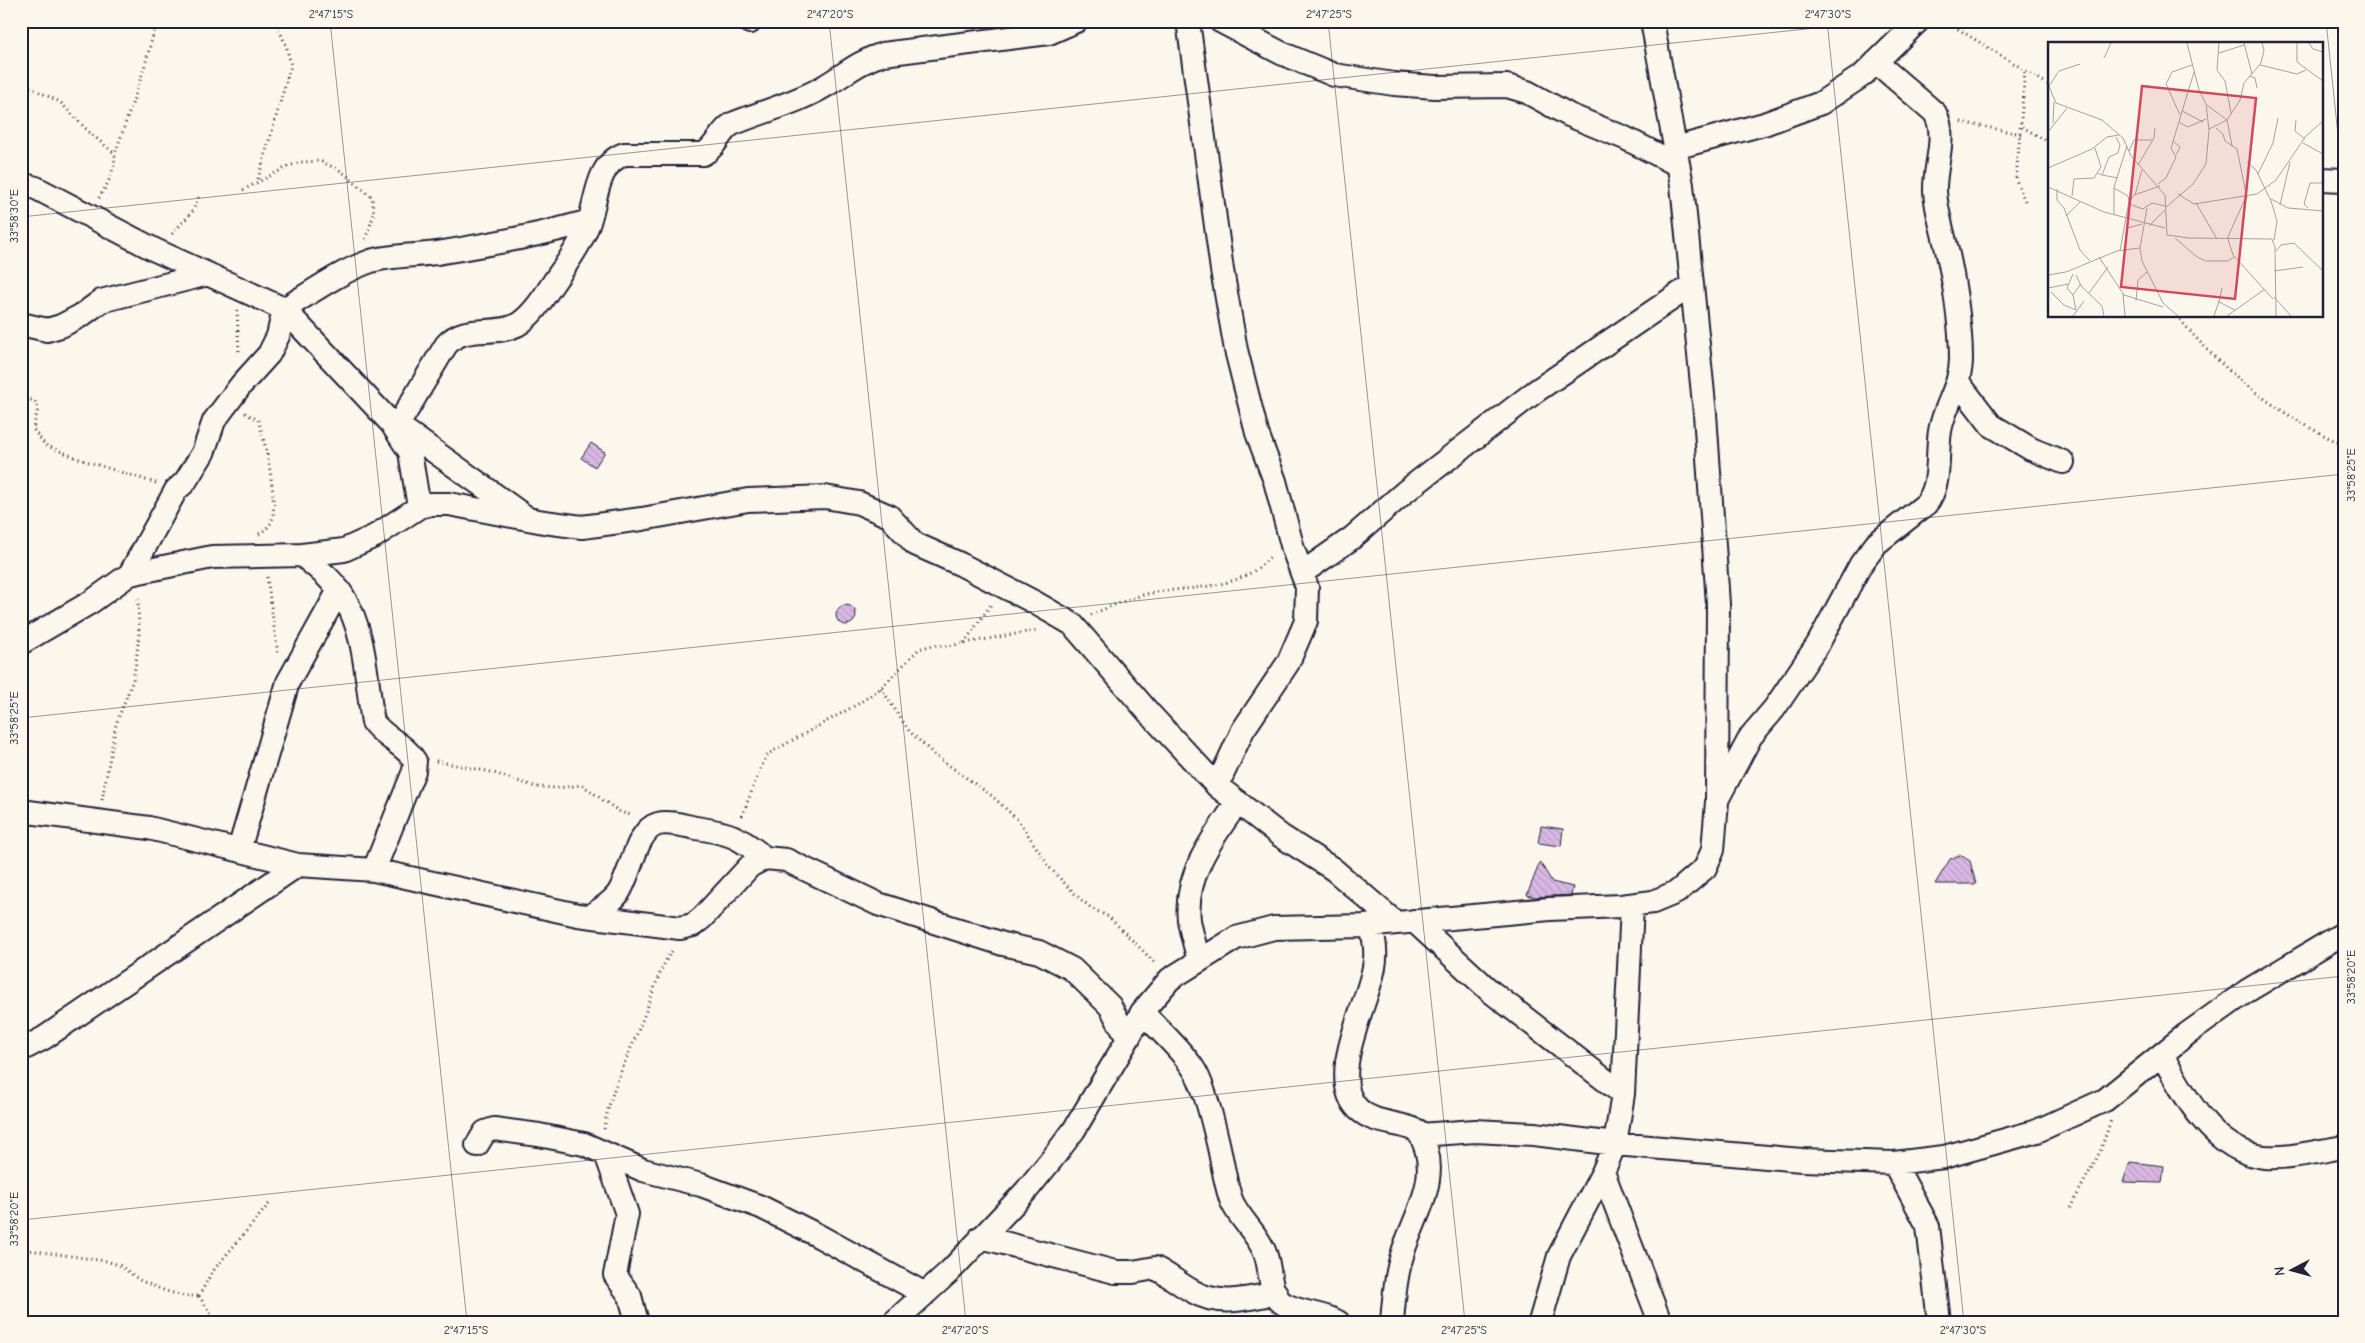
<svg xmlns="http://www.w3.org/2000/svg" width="2365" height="1343" viewBox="0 0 2365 1343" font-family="'Comic Neue',sans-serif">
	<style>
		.building { fill: url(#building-back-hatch); stroke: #22223b }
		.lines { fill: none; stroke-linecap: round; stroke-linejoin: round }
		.minor-casing { stroke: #22223b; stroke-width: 26 }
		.path { stroke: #22223b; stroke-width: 3; stroke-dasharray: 1 4; stroke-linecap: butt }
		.minor { stroke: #fbf7ec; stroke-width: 22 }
		.ticks { fill: none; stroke: #22223b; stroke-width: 1; stroke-opacity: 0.45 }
		.inset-road { fill: none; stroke: #a4a2a5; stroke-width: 1 }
		.view { fill: #d1495b; fill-opacity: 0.15; stroke: #d1495b; stroke-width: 2.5 }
		.inset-edge { fill: none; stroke: #22223b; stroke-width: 2.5 }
		.neatline { fill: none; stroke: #22223b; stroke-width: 2 }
		.ticks-label { font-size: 12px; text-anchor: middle; fill: #22223b }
	</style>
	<defs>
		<pattern id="building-back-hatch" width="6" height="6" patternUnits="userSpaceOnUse" patternTransform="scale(1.25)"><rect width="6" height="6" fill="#d9b8e4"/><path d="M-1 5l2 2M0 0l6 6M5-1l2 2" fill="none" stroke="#ba9ec4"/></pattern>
	</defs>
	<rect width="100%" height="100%" fill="#fbf7ec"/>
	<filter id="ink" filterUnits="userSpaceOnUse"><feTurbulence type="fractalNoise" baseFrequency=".02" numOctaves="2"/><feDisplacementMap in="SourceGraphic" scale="10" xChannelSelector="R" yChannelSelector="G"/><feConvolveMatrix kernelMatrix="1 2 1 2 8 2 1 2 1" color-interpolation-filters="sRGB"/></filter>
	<g filter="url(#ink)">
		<path class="building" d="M591,443L605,452L595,467L581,458Z
			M836 615a10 10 0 1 1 20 0a10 10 0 1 1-20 0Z
			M1541,826L1563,829L1561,846L1538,843Z
			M1960,855L1970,861L1976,884H1935L1950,859Z
			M1540,862L1552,882L1573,887L1571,895L1534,897L1527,895Z
			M2130,1162L2164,1166L2162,1183L2123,1182Z"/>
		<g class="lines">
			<defs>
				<path id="minor" d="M1188,21L1222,270L1236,350L1257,433L1275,481L1293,549L1307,587L1306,621L1288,663L1243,730L1217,786
					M1220,21L1281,53L1334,75L1394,84L1435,87L1507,86L1527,92L1569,115L1625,138L1678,165
					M750,22V21
					M1675,148L1764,124L1821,103L1863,75L1918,21
					M2321,179L2344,180
					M21,184L36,188L155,250L284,309L391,423L410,452L419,507
					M21,324L47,330L61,326L82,315L101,301L208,274
					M1958,382L1991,425L2031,449L2063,462
					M391,423L398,425L446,345C465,323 493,337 517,325C536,314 550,286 563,269C573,254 583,239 589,222C597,198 597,164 624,154H703C716,148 719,132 732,124C761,112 799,102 825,86C845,74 860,61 883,54L1049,33L1076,21
					M399,426L523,515
					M302,555C316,567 332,579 343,596C366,632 366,681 373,722C384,738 405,744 415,761L414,771L374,870
					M1302,573L1352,538L1406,491L1536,391L1692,285
					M130,574L176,490L185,482L203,453L214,421L241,385L269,354L278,336L284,309C312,292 339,272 371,261C390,255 422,256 443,252C492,244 542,235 589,221
					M21,643L91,602L130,574L212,557L302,555L344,550L375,536L419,507L431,504H449L544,522L582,527L642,519L748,500L825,497L859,503L889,516L915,544L960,564L1034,602L1072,624L1149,713L1217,786L1281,836L1333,869L1396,923
					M1718,798L1751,736L1774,709L1818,644L1861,564L1877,543L1926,504C1942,484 1936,456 1940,431C1944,406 1961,386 1961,359C1961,326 1954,279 1946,246C1942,228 1936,210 1935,191C1934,165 1948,137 1935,113L1876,62
					M21,811L149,828L298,865L374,870L578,915L680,928L693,925L702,918L750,866L765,858L786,860L878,904L1003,944L1039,952L1072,969L1110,1006L1128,1039
					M239,850L288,682L339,590
					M590,916C600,910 610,904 617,895C631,877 635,830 658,824C670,821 685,826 696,828C730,833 738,836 765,858
					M1414,921L1490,991L1623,1094
					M1371,925C1374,939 1377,952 1374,967C1368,1004 1326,1077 1358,1109C1375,1125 1398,1121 1418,1131C1444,1172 1417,1211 1404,1249C1396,1272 1394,1297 1392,1322
					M1199,961C1196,948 1191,933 1189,920C1184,875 1213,837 1238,802
					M1142,1012C1159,1030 1179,1047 1193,1068C1203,1082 1214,1126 1218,1143C1222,1160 1226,1188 1232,1202C1241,1221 1258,1234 1265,1253C1271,1267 1268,1288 1279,1300C1291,1313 1322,1312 1338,1322
					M21,1050L44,1038L298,865
					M2162,1055C2183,1094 2214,1152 2264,1157C2289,1159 2318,1151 2344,1147
					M1420,1135L1475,1131L1534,1134L1615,1144L1802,1160L1894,1163L1944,1157L2037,1131L2105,1100L2187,1034L2247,991L2344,933
					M477,1145L485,1132L494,1129L539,1135L584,1144L643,1170L701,1185L761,1207L815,1234L925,1294
					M606,1154L627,1214L615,1275L630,1296L637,1322
					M1894,1163L1928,1226L1939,1322
					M1603,1172L1660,1322
					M981,1237L1115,1272H1133L1155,1268C1168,1274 1179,1284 1192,1291C1219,1307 1246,1299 1276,1293
					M894,1322L950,1271L1026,1191L1052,1159L1074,1130L1128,1039L1142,1012L1170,979L1236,938L1274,928L1364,926L1550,909L1621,906L1653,902L1677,892L1705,868L1713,850L1717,802L1718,604L1705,414L1682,185L1652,21
					M1540,1322L1559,1256L1603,1172L1615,1144L1623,1094L1632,905"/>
			</defs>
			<use href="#minor" class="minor-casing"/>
			<path class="path" d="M1945,21L2049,85
				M21,83L60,102L89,132L115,154
				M1961,122L2021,134
				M2022,127L2049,142
				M258,179L291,65L286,45L275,21
				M243,190L287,167L300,162L320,161L341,171L372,197L374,214L365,240
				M99,198C108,184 115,170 115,154L143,72L157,21
				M2025,201L2016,180L2025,71
				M172,234L193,211L200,194
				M237,310L239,354
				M2177,316C2225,374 2276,413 2344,445
				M21,397L35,401L38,409L33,429L45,445L82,460L156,483
				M245,413L258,420C265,438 278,502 272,520C270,526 265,530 259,534
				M267,577L278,655
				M1091,615C1113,605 1134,596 1157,592C1198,586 1242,590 1272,555
				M964,643L992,603
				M881,688L909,731L937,757L992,796L1018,820L1050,868L1077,896L1091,908L1109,917L1155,963
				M436,761L491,772L536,787L558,788L582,785L620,812L631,815
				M102,800L116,724L133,680L136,662L139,635L138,596
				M742,816L761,767L768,754L858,704L881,688L919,649L933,645L948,646L1038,630
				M604,1129C610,1089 630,1053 644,1016C654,992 658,971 673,949
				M2070,1208L2100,1152L2111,1120
				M21,1249L106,1261L119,1265L141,1281L166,1291L183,1296H199
				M199,1296L212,1272L269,1204
				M199,1296L216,1322"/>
			<use href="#minor" class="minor"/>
		</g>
	</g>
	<path class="ticks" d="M330,21L467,1322M829,21L966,1322M1328,21L1465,1322M1827,21L1964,1322M2326,21L2344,192M21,217L1882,21M21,718L2344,474M21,1220L2344,976"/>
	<g transform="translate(2048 42)">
		<rect width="275" height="275" fill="#fbf7ec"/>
		<path class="inset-road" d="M171,1L169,28L177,39L183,71M196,1L204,32M249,1V20L275,39M261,1L265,7L275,10M171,11L196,3M56,16L63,1M212,23L249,32L258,28M202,34L207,36L209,46M0,42L8,61L54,78L75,96L83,114L117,153L119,193L141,196L224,197L227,205L228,274M1,44L11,29L32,22M159,63L179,78L184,104M134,69L155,80M132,73L118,42L124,30L144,23M248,78L247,89L257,97M131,80L140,85L158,77M5,81L6,60M168,86L175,92L177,99L189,107L199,156M161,87L179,78L192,58L196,41L213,21L216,8L214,1M0,90L19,66M125,99L132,105L128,113M255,101L275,112M81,109L86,98H104M199,120L208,128L223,159L229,179L226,198M90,123L106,96L107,86M0,126L44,107L59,95L71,93M50,131L54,133L61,115L70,111L72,103L68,95M210,132L225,101L230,76M54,133L70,136M110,142L118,136L128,115L123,106L146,30M0,145L56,170L117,186M66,146L80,154L81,159L72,209M9,147V158L16,166L32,208L42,219M130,152L146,162L209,152L228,138L258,94L275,79M87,153L94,128M24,154L26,137L46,136L53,125L47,106M223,157L240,166L275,169M81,160L86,153L112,144M148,161L169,197M81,162L95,167L104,161L117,164M232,163L242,120M99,166L92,206L94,219L115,261L130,274M117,166L145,142L158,122L161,88L158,62L151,48L139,1M260,166L256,162L262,141H275M66,173V145L79,104M18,174L32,160M101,184L117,168M79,186L94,182M127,196L149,215L158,219H180L186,215M179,197L197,157M180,197L185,213L225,257M228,209L233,203L246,201L275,229M51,215L76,253L115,265M226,229L255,225M25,232L19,246L25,253M0,233L18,230L69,209L92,206M28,233L33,244L54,264L56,274M0,246L20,242M174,246L171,260L187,268M3,250L16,263L28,268L25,253L32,243M41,251L60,225M75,252L77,274M226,255L243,274M88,259L90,238L99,230M25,274L36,259M166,274L171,259M179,274L217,247"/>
		<path class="view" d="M94,44L208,56L187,257L73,245Z"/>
		<rect width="275" height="275" class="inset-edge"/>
	</g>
	<rect width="2365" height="1343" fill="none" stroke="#fbf7ec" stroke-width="55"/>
	<g transform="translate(2292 1270) rotate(264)" stroke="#fbf7ec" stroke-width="4" paint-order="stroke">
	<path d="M0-4L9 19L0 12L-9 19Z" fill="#22223b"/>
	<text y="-8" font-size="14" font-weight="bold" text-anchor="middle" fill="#22223b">N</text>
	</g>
	<rect x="28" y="28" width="2310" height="1288" class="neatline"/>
	<g class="ticks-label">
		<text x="331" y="18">2°47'15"S</text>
		<text x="830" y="18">2°47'20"S</text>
		<text x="1329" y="18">2°47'25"S</text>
		<text x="1828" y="18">2°47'30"S</text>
		<text transform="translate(14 216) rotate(-90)" y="4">33°58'30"E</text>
		<text transform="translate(2351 475) rotate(-90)" y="4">33°58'25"E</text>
		<text transform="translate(14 718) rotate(-90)" y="4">33°58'25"E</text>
		<text transform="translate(2351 977) rotate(-90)" y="4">33°58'20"E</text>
		<text transform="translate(14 1219) rotate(-90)" y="4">33°58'20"E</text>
		<text x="466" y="1334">2°47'15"S</text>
		<text x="965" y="1334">2°47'20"S</text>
		<text x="1464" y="1334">2°47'25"S</text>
		<text x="1963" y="1334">2°47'30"S</text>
	</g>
</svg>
